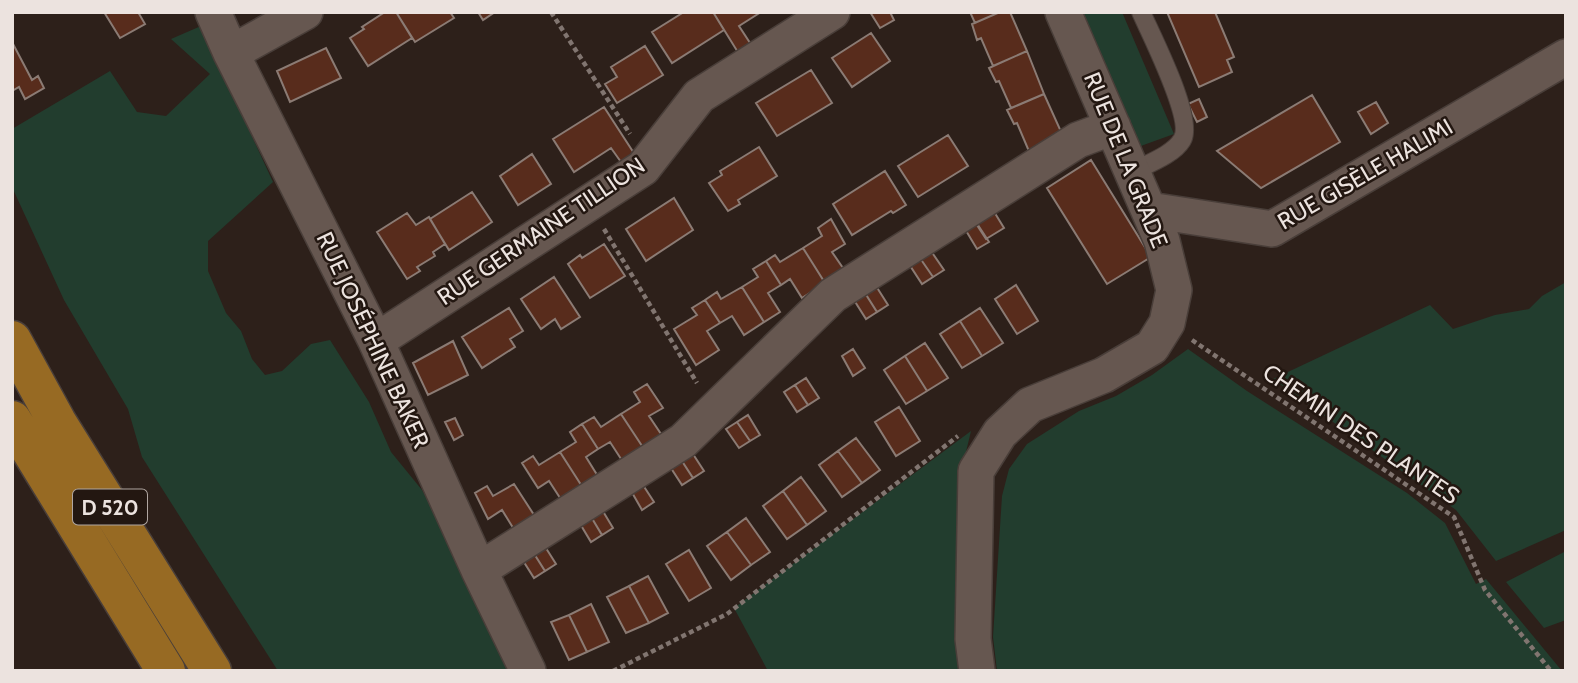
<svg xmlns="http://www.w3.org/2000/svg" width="1578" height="683" viewBox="0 0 1578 683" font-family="Cabin,sans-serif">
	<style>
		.green { fill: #223d2e }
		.building { fill: #582c1c; stroke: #8b7b74; stroke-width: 2 }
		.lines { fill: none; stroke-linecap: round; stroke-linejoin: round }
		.lane-casing { stroke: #493e39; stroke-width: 20 }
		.street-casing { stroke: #493e39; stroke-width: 38 }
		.primary-casing { stroke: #493e39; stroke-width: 41 }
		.path { stroke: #817570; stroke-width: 4.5; stroke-dasharray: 5 3.5; stroke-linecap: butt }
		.lane { stroke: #665750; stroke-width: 18 }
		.street { stroke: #665750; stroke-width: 35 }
		.primary { stroke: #976a23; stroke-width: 38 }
		.labels { text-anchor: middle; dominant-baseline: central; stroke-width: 5; stroke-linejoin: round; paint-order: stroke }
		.shield { fill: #231711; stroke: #b0a6a1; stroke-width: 2 }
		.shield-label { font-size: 21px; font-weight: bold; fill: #ece3df }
		.street-label { font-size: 23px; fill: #ece3df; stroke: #231711 }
	</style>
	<rect width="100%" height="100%" fill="#2d201a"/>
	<path class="green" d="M1081,12H1122L1174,134L1138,147Z
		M201,26L273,182L208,241V271L226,313L241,331L252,359L265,375L282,371L311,344L330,340L369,402L391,452L422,490L519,671H278L142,457L128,409L64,300L12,187V129L110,71L137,112L166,116L210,74L171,39Z
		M1566,282V530L1496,561L1456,510L1273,379L1430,305L1453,329L1495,315L1529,309L1542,296Z
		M1188,349L1247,391L1407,493L1445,523L1476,584L1486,579L1562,671H997L993,637L1002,496L1009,469L1027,444L1079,411L1116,396L1152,375Z
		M971,431L959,481L956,548L967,671H768L734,608Z
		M1566,551V620L1544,628L1506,582Z"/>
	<path class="building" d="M104,12H138L145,24L120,38Z
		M385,12H396L412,38L368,66L350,38L364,29L362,27Z
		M396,12H450L454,18L415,42Z
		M478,12H495L483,20Z
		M684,12H713L724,30L672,63L652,32Z
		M713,12H761L739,26L752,46L739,54Z
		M870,12H890L894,20L880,28Z
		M970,12H1000L975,23Z
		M1000,12H1010L1027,51L993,66L981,38L977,40L972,24Z
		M1167,12H1215L1234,57L1227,60L1232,72L1199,87Z
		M871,33L890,61L852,87L832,58Z
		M12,42L32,80L38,76L44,88L25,99L19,87L12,91Z
		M645,46L663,75L617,103L605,84L617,77L611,67Z
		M326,48L341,78L290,102L277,71Z
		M1027,51L1044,94L1011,108L999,81L996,82L989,68Z
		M811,70L832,103L777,136L756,103Z
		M1044,94L1063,136L1031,156L1017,123L1014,124L1007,110Z
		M1312,95L1340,142L1261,188L1217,151Z
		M1199,99L1207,117L1197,122L1188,104Z
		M1376,102L1388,123L1371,134L1358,112Z
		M604,107L639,161L626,169L611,148L574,172L553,139Z
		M948,135L968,166L918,197L898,166Z
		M759,147L777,176L738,200L740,204L728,211L709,183L722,175L720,171Z
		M532,154L551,184L518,205L500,176Z
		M1091,160L1151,257L1107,284L1047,188Z
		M885,171L906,205L893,213L891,211L852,235L833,204Z
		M472,192L492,222L449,250L430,219Z
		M674,198L693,230L646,261L626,229Z
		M993,210L1004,228L986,239L975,222Z
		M407,213L416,225L429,217L445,244L433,252L435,256L417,267L420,271L407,279L377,232Z
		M831,219L845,244L832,252L845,271L825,283L803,248L822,236L818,228Z
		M976,222L989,242L977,249L965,229Z
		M604,244L625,276L590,298L568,264L580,255L582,258Z
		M803,248L825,283L802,298L790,279L781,285L766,261L775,255L780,262Z
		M931,251L944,270L933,277L920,258Z
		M920,258L933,277L922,284L909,264Z
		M766,261L781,285L768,293L780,312L764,322L742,287L758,277L753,269Z
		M554,277L580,317L561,329L555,319L541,329L521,299Z
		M1016,285L1038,321L1017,334L995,299Z
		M876,286L888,305L877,312L865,293Z
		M742,287L764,322L744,335L732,316L720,323L705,300L717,292L721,299Z
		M865,293L877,312L866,319L854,300Z
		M705,300L720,323L707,331L719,350L696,365L674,329L697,315L692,308Z
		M509,308L523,331L510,339L515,347L482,368L462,337Z
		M980,308L1003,343L982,356L960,321Z
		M960,321L982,356L962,368L940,334Z
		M453,341L468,375L428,395L413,363Z
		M925,343L948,378L927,391L905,356Z
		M853,349L865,368L853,376L842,356Z
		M905,356L927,391L906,404L884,370Z
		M806,378L819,398L808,405L795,385Z
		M647,384L663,408L649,416L663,437L644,449L621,414L640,402L634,392Z
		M795,385L808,405L797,412L784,392Z
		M899,407L920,441L896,456L875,422Z
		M621,414L644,449L623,462L610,442L598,449L582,424L594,417L601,427Z
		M748,415L760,435L750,441L737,422Z
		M455,418L463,435L454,440L445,422Z
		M737,422L750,441L739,448L726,429Z
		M582,424L598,449L586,457L599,478L583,488L560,452L576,442L570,432Z
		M856,438L880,470L862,483L838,451Z
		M691,451L704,471L693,478L680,458Z
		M838,451L862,483L842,497L819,465Z
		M560,452L583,488L562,501L549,481L538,488L522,463L533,456L539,465Z
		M680,458L693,478L682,485L669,465Z
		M801,477L826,511L807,525L783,491Z
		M641,482L654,502L642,510L630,489Z
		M514,484L536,518L515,531L502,510L488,519L475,493L487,486L493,496Z
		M783,491L807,525L787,539L763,506Z
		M601,508L613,528L602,535L590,515Z
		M590,515L602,535L591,542L579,522Z
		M746,518L770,552L751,565L727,532Z
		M727,532L751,565L731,580L707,546Z
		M544,545L556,564L545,571L533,552Z
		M689,550L711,588L689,601L666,564Z
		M533,552L545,571L534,578L522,559Z
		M648,576L668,613L649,623L629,586Z
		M629,586L649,623L626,633L607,597Z
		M591,604L609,642L587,652L569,615Z
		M569,615L587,652L569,660L551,622Z"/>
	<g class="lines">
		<defs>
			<path id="lane" d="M1132,172C1147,164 1173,155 1182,140C1195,120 1151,35 1141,12"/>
			<path id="street" d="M213,12L231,53L376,341L479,570L528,671
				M231,53L305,12
				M1149,210L1272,229L1566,57
				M376,341L643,168L699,96L832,12
				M479,570L683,441L833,295L1078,140L1113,127
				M977,671L973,639L976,471L1000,433L1030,405L1104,375L1152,347L1167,323L1174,290L1162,241L1063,12"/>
			<path id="primary" d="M12,340L57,422L212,671
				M12,420L166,671"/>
		</defs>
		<use href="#lane" class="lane-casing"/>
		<use href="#street" class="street-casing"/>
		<use href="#primary" class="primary-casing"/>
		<path class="path" d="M551,12L630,134
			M604,229L697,383
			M1192,340L1454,517L1485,590L1551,671
			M613,671L727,614L958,436"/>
		<use href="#lane" class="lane"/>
		<use href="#street" class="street"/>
		<use href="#primary" class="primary"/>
	</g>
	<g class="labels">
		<rect class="shield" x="73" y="489.5" width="74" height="35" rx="5"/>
		<g class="shield-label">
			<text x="110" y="507">D 520</text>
		</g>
		<g class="street-label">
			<text transform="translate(1126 160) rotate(68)">RUE DE LA GRADE</text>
			<text transform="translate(1365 174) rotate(-30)">RUE GISÈLE HALIMI</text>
			<text transform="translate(541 231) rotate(-34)">RUE GERMAINE TILLION</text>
			<text transform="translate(373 340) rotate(65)">RUE JOSÉPHINE BAKER</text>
			<text transform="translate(1361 434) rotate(34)">CHEMIN DES PLANTES</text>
		</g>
	</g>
	<rect width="1578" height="683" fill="none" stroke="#ece3df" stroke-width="28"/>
</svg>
